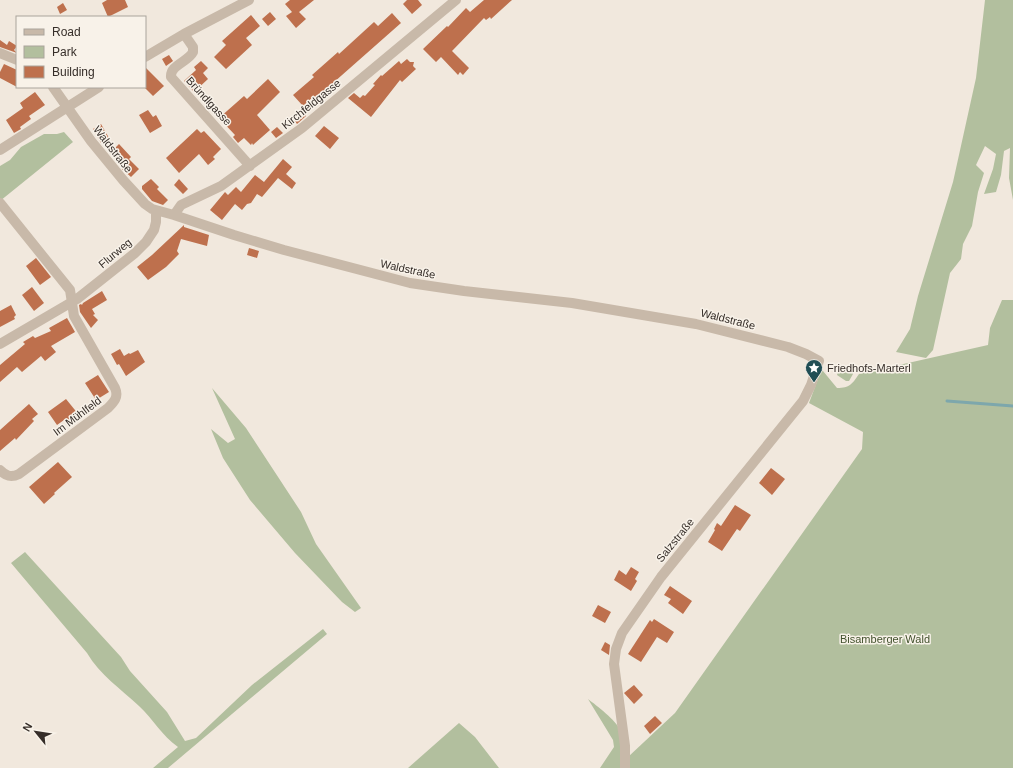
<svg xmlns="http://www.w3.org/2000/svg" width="1013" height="768" viewBox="0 0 1013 768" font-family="Helvetica,sans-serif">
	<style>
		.green { fill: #b2bf9e }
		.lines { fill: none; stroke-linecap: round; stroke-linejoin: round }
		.stream { stroke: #7da7ac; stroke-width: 3 }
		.building { fill: #be704d }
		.minor { stroke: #c8b9a9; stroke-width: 10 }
		.labels { text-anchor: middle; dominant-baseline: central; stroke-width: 3; stroke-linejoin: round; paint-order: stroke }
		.street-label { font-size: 11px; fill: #362e29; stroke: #f8f2e9 }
		.poi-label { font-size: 11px; fill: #362e29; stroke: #f8f2e9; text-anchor: start }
		.park-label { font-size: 11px; fill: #43522e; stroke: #f8f2e9 }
	</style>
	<rect width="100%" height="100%" fill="#f1e8dd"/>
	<path class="green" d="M985,0H1013V200L1009,178L1010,148L1004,151L1001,175L996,192L984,194L993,169L996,154L985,146L976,165L984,173L978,192L972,226L963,244L961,259L950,273L933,350L926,358L896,352L910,329L918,296L953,182L976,78Z
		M64,132L73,142L0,201V166L10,160L21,147L44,134H57Z
		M1002,300H1013V768H627L628,757L675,713L862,449L863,432L809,403L821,371H823L837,388C850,388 852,384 859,374L988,345L990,328Z
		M839,369L852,371L853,374L849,381H846L837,375Z
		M212,388L246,428L301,512L316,544L361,608L355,612L342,602L295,553L250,500L223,458L211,429L228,443L235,439Z
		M25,552L121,657L130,671L167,712L185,741L196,738L252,685L323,629L327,634L168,768H153L178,747C162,736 153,719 139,706C121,689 100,675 87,653L11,563Z
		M588,699C597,706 616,720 620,730C622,738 622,759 623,768H600L614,747L613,740Z
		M459,723L475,737L499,768H408Z"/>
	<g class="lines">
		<path class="stream" d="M947,401L1013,406"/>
	</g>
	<path class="building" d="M107,0H125L128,7L108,17L102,3Z
		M290,0H314L299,12L306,19L296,28L286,16L292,12L285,4Z
		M407,0H418L422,5L412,14L403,4Z
		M484,0H512L491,19L490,17L486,20L484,18L452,51L469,68L463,75L460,72L458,75L441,57L436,62L423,49L447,26L448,27L466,8L470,12Z
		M63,3L67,10L60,14L57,7Z
		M270,12L276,19L268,26L262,19Z
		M392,13L401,23L316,98L314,96L303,106L293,95L314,77L312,75L338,52L339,54L374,22L378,26Z
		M251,15L260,26L246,38L252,45L226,69L214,57L226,45L222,41Z
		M0,40L7,45L9,41L17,46L14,50L17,53L0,47Z
		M169,55L173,61L166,66L162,59Z
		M407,59L410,62H414L413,66L416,69L402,82L400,80L371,117L348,98L354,93L360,98L363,95L365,96L375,85L373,84L381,75L382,76L399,61L401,64Z
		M201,61L208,68L203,73L208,79L194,92L184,81L196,70L194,67Z
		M4,64L17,70V87L0,78V72Z
		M145,67L164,86L153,96L145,88Z
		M268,79L280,92L257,115L270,130L253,145L252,143L251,145L244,138L238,143L233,137L235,135L219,118L244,96L247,99Z
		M35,92L45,105L29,116L31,119L20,127L21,129L14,133L6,120L23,108L20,103Z
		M301,109L306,116L297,124L292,117Z
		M148,110L153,117L156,115L162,126L150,133L139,115Z
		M101,124L109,138L101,143L93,129Z
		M324,126L339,138L330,149L315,136Z
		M277,127L283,133L276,138L271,132Z
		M197,129L201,133L204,131L221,149L213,157L215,159L208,165L199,154L179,173L166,158Z
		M119,144L131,157L129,159L139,169L131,177L122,169V166L110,153Z
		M283,159L292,167L286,174L296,183L292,189L278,178L262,197L257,194L251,203L247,204L242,210L235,204L222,220L210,210L225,192L228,195L236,187L241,192L255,175L264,182Z
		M151,179L159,187L157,189L168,200L163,205L152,201L142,189V186Z
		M179,179L188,189L183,194L174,185Z
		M184,225V227L209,235L207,246L181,239L177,251L179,254L166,267L148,280L137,267L152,255Z
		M249,248L259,251L257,258L247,255Z
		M36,258L51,277L40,285L26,266Z
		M32,287L44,303L34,311L22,295Z
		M102,291L107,300L92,309L95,314L93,315L98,320L91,328L80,312L79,305L81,304L82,305L83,303Z
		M11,305L16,315L14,317L15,319L0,327V311Z
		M67,318L75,332L51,346L56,352L45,361L41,356L22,372L17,367L0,382V365L25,344L23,342L33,336L35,338L51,331L49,328Z
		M120,349L124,356L129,353L130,354L138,350L145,362L126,376L119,364L117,365L111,354Z
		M98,375L109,392L96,400L85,383Z
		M66,399L79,415L67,424L64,420L57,425L48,412Z
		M29,404L38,414L32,419L34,421L16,440L15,438L0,451V430Z
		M58,462L72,477L54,493L55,494L44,504L29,487Z
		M771,468L785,479L772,495L759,483Z
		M735,505L751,515L740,531L737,529L722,551L708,542L715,530L714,529L717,523L721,526Z
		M631,567L639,572L635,579L637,581L631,591L614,580L619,570L626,575Z
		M670,586L692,601L683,614L668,603L671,599L664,595Z
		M598,605L611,612L605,623L592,616Z
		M654,619L674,632L667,643L657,637L641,662L628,654L650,620L652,622Z
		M605,642L610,645L609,655L601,650Z
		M634,685L643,695L634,704L624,693Z
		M655,716L662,723L650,734L644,726Z"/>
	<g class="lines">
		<path class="minor" d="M184,34L193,47V52C188,62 170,65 171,77L250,166
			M0,53L17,60
			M145,57L184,34L249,0
			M53,87L91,141L123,180L145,204L152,209L174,215L234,235L284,250L410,283L464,291L572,303L696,324L788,347L806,354L819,361L811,385L803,401L661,577L622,633L616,649L614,664L625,746V768
			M0,150L99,87
			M0,203L70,290L74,316L115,388C119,397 114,402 108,408L19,474C11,478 6,476 0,470
			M174,215L181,205L221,186L302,128L456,0
			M0,344L77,299L135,253L146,242L154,230L156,222V211"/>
	</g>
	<defs>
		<symbol id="sight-pin" viewBox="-11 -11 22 30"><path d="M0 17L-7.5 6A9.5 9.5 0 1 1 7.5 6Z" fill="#214e55" stroke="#f8f2e9"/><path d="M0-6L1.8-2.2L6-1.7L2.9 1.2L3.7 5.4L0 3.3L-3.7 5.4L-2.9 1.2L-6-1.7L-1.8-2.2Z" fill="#fff"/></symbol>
	</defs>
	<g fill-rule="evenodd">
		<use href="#sight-pin" x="804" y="358" width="20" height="27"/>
	</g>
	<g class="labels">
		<g class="street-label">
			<text transform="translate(209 101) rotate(48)">Bründlgasse</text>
			<text transform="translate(311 104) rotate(-39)">Kirchfeldgasse</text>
			<text transform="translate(113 149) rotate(52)">Waldstraße</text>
			<text transform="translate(115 253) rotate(-40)">Flurweg</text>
			<text transform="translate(408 269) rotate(12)">Waldstraße</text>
			<text transform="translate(728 319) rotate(14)">Waldstraße</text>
			<text transform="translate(77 416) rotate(-37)">Im Mühlfeld</text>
			<text transform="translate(675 540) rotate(-51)">Salzstraße</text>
		</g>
		<g class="poi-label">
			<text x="827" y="368">Friedhofs-Marterl</text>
		</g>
		<g class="park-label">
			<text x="885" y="639">Bisamberger Wald</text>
		</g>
	</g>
	<rect x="16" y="16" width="130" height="72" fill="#f8f2e9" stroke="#aaa49c"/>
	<rect x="24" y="29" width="20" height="6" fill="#c8b9a9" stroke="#aaa49c"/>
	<text x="52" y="36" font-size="12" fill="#362e29">Road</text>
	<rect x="24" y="46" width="20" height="12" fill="#b2bf9e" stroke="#aaa49c"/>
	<text x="52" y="56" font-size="12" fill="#362e29">Park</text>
	<rect x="24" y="66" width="20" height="12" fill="#be704d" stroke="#aaa49c"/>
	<text x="52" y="76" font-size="12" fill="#362e29">Building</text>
	<g transform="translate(36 732) rotate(300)" stroke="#f8f2e9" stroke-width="3" paint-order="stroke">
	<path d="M0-3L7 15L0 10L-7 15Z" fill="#362e29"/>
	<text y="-6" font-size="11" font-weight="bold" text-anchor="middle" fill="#362e29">N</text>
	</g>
</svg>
